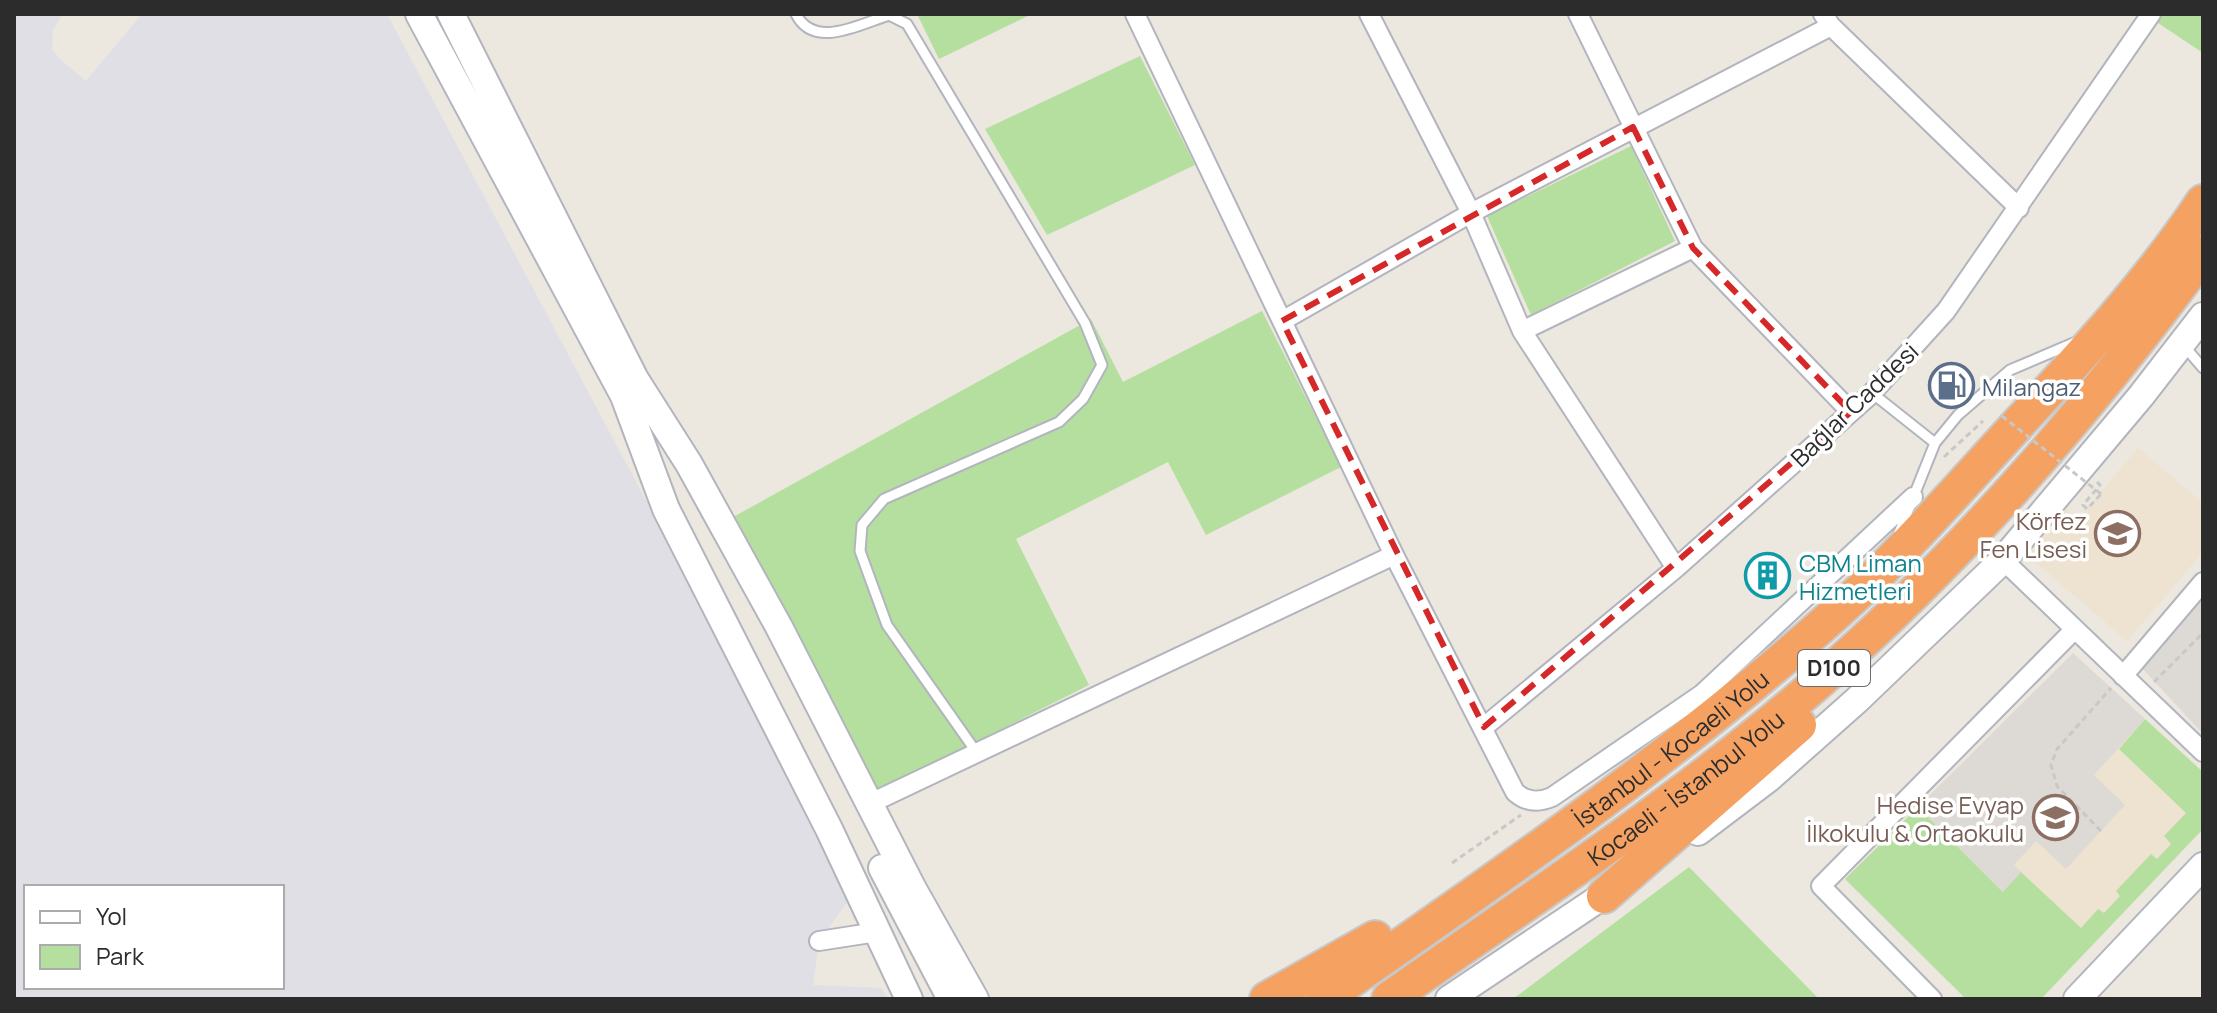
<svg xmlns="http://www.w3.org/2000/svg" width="2217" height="1013" viewBox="0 0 2217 1013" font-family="Manrope,sans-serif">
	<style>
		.industrial { fill: #e1dfe6; fill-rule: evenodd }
		.education { fill: #ede3d0 }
		.green { fill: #b5df9f }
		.plaza { fill: #dddad6 }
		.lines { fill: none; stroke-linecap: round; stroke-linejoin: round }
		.lane-casing { stroke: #b2b5be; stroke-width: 13 }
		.street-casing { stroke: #b2b5be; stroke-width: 22 }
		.secondary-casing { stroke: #b2b5be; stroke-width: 30 }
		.highway-casing { stroke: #c8c8c8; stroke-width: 38 }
		.path { stroke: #c8c8c8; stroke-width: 3; stroke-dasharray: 6 4; stroke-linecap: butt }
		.lane { stroke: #fff; stroke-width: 9 }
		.street { stroke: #fff; stroke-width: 18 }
		.secondary { stroke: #fff; stroke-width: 26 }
		.highway { stroke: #f5a162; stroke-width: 34 }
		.path-bridge { stroke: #c8c8c8; stroke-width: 3; stroke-dasharray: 6 4; stroke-linecap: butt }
		.marked { fill: none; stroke: #d62828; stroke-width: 6; stroke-dasharray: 16 10; stroke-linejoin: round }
		.labels { text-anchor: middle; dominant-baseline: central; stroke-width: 7; stroke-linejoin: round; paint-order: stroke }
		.shield { fill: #fff; stroke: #6b6b6b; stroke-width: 2 }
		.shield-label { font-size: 22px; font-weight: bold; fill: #2c2c2c }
		.service-label { font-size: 24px; fill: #4e5e75; stroke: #fff; text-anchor: start }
		.street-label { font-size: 24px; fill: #2c2c2c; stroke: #fff }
		.education-label { font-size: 24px; fill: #785e54; stroke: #fff; text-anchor: end }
		.culture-label { font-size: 24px; fill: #0d838f; stroke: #fff; text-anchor: start }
	</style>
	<rect width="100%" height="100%" fill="#ece7df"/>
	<path class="industrial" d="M14,14H63L53,30L52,49L60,59L86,81L142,14H387L734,666L849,900L819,941L813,985L881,988L889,999H14ZM26,887H282V987H26Z"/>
	<path class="education" d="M2138,448L2203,503V552L2127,641L2020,549L2059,503L2078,519Z
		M2073,653L2203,772V829L2041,999H1966L1845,879Z"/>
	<path class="green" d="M917,14H1032L939,59Z
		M2151,14H2203V53L2149,17Z
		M1140,56L1195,165L1047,235L985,129Z
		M1631,146L1675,241L1531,315L1487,216Z
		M1262,311L1341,467L1206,535L1168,462L1016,539L1089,685L865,798L726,521L1091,319L1123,382Z
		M2145,719L2203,772V829L2041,999H1966L1845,879L1918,807L2002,891L2021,872L2081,928L2098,909L2104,913L2120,896L2116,891L2151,854L2157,859L2171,844L2164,836L2186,813L2119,749Z
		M1689,867L1819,999H1513Z"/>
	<path class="plaza" d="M2203,592V734L2141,667Z
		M2073,653L2145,719L2094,775L2125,805L2066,869L2036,841L2014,865L2021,872L2003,892L1918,807Z"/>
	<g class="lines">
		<defs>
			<path id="lane" d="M796,14C814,50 860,24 889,15L907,24L1085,323L1102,365L1083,399L1059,422L884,499L862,525L860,551L887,625L977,753
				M2184,346L2203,368
				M1872,393L1935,443
				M1899,533L1935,443L1958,415L2010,370L2076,342"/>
			<path id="street" d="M1135,14L1394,555L1515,792C1526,802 1538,803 1552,797L1702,694L1913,497
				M1369,14L1471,213L1522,331L1676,568
				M1578,14L1693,248L1851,412
				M1823,14L1831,26L2019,208
				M1282,321L1471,213L1831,26
				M1522,331L1693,248
				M2003,560L2203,752
				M2123,676L2203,582
				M1484,727L1676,568L1869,396L1946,311L2151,14
				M871,803L1394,555
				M819,941L877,932
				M1932,999L1821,886L2074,630"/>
			<path id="secondary" d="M419,14L624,396L666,509L829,829L909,999
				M451,14L635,379L689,464L779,627L913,889L975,999
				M1698,832L1768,779L1857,700L2003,560L2141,396L2203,316
				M882,868L951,999
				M1449,999L1619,885
				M2077,999L2203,866"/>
			<g id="highway">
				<path d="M1604,896L1799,725"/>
				<path d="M1267,999L1375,938"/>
				<path id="s1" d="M1324,999C1499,877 1676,756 1836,613C1901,555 1958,489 2017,425C2083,354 2149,283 2203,202"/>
				<path id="s2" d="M1389,999C1533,898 1683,800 1816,684C1962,557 2089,410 2203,254"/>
			</g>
		</defs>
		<use href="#lane" class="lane-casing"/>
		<use href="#street" class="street-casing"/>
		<use href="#secondary" class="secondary-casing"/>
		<use href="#highway" class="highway-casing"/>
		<path class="path" d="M1944,457L1983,421
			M2097,482L2100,485L2083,505L2087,509L2101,494
			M2154,682L2203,633
			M2101,831L2057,786L2051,765L2057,749L2111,688
			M1452,863L1521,815"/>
		<use href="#lane" class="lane"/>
		<use href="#street" class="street"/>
		<use href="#secondary" class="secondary"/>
		<use href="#highway" class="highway"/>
		<path class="path-bridge" d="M2002,416L2101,494"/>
	</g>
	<path class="marked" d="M1633,127L1693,248L1851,412L1484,727L1282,321Z"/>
	<defs>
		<symbol id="fuel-ring" viewBox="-11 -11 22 22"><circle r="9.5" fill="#fff" stroke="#5c6f8a" stroke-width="1.5"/><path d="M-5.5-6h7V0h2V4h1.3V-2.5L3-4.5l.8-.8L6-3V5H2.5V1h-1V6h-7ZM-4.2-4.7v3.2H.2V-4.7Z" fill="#5c6f8a"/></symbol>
		<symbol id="school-ring" viewBox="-11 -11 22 22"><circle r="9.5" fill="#fff" stroke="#8d6e63" stroke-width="1.5"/><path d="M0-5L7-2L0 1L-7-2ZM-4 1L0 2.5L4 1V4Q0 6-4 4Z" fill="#8d6e63"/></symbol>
		<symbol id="building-ring" viewBox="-11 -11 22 22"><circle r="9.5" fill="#fff" stroke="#0f9aa8" stroke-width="1.5"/><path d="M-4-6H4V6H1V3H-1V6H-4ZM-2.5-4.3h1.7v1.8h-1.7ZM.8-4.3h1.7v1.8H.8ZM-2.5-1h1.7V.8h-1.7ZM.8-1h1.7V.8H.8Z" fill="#0f9aa8"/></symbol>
	</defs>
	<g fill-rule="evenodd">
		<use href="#fuel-ring" x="1926" y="360" width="51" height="51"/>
		<use href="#school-ring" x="2092" y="508" width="51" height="51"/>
		<use href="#building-ring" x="1742" y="550" width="51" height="51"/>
		<use href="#school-ring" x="2030" y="792" width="51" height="51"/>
	</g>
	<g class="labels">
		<rect class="shield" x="1798" y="650" width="72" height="36" rx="6"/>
		<g class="shield-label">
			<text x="1834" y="668">D100</text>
		</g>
		<g class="service-label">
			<text x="1982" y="386">Milangaz</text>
		</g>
		<g class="street-label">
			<text transform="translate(1854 404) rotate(-44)">Bağlar Caddesi</text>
			<text stroke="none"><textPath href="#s1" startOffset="428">İstanbul - Kocaeli Yolu</textPath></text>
			<text stroke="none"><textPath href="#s2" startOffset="364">Kocaeli - İstanbul Yolu</textPath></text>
		</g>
		<g class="education-label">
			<text x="2087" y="520">Körfez<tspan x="2087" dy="28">Fen Lisesi</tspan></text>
			<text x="2024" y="804">Hedise Evyap<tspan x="2024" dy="28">İlkokulu &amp; Ortaokulu</tspan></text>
		</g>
		<g class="culture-label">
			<text x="1799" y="562">CBM Liman<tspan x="1799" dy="28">Hizmetleri</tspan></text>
		</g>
	</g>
	<rect width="2217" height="1013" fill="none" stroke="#2c2c2c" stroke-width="32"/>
	<rect x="24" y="885" width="260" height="104" fill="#ffffff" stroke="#ababab" stroke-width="2"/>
	<rect x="40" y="911" width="40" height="12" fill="#ffffff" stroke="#ababab" stroke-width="2"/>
	<text x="96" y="925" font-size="24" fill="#2c2c2c">Yol</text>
	<rect x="40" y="945" width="40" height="24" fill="#b5df9f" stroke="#ababab" stroke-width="2"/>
	<text x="96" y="965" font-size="24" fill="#2c2c2c">Park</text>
</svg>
